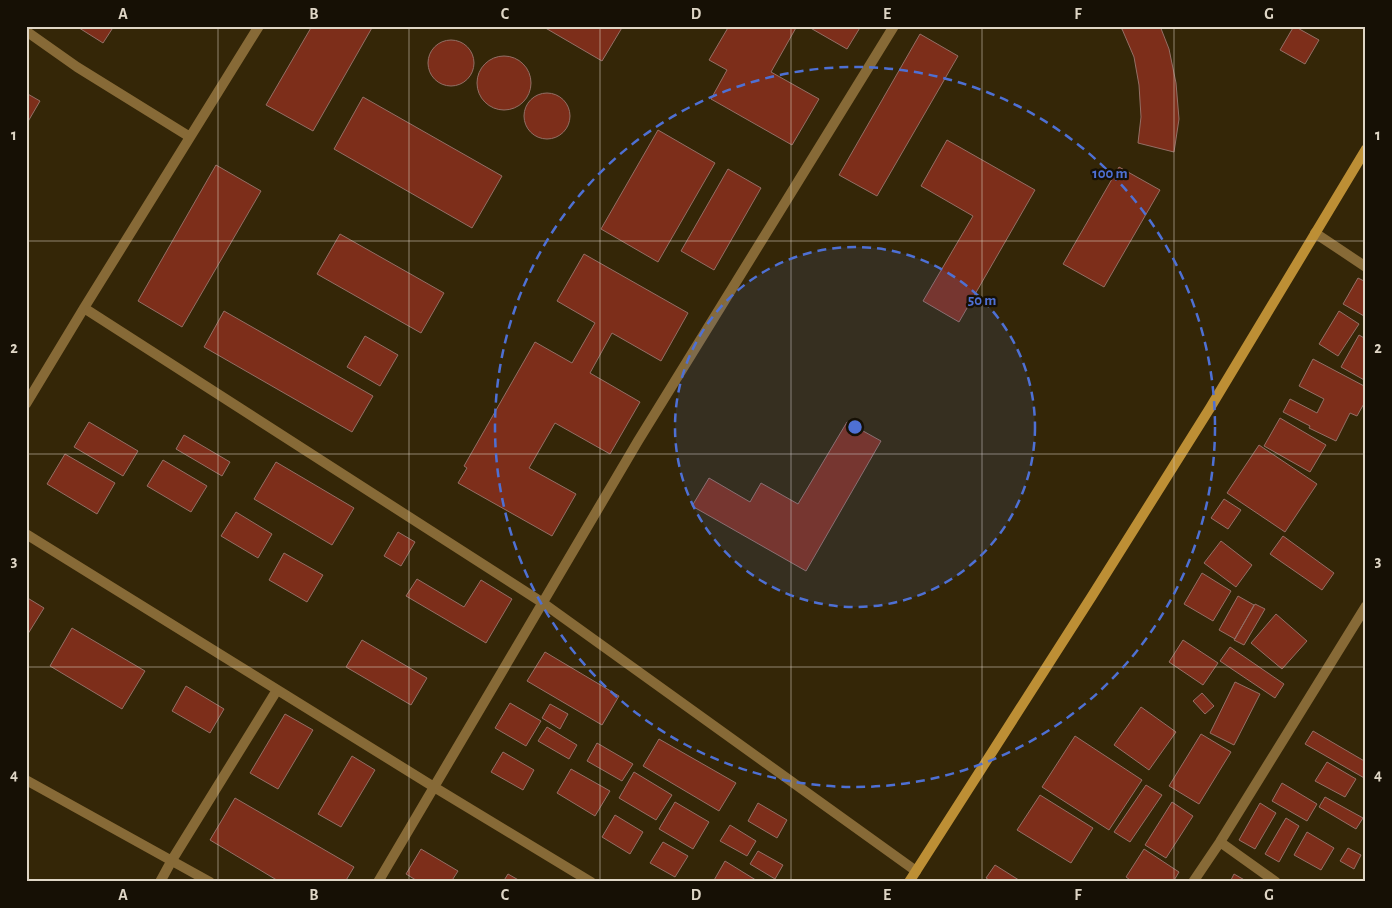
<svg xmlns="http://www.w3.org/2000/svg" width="1392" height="908" viewBox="0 0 1392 908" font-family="'Alegreya Sans',sans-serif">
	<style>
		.building { fill: #7d2e1a; stroke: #936f65 }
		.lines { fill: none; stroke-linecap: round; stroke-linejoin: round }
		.street { stroke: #876a37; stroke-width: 10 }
		.secondary { stroke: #bd8f35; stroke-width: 10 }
		.grid { fill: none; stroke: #dfd6c6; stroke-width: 1; stroke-opacity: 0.55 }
		.ring { fill: none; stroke: #4e70d4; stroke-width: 2.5; stroke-dasharray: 9 6 }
		.centre { fill: #4e70d4; stroke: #161005; stroke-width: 2.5 }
		.ring-label { font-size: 15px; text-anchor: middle; font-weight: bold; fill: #4e70d4; stroke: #161005; stroke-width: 4.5; stroke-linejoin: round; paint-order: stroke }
		.neatline { fill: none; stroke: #dfd6c6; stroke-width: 2 }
		.grid-label { font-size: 16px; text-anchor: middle; font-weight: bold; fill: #dfd6c6 }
	</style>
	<rect width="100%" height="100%" fill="#342607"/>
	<path class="building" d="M76,26H114L103,43Z
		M312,26H373L313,131L266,105Z
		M542,26H623L602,61Z
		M729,26H797L771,72L819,99L792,145L711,99L727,70L709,60Z
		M807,26H861L847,49Z
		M1117,26H1160L1169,49L1176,83L1179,119L1174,152L1138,143L1141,117L1139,85L1134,57L1122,29Z
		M1294,26L1319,40L1305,64L1280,50Z
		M920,34L958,56L877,196L839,175Z
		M428 63a23 23 0 1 1 46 0a23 23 0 1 1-46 0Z
		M477 83a27 27 0 1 1 54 0a27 27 0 1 1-54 0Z
		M524 116a23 23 0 1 1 46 0a23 23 0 1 1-46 0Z
		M26,93L40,101L26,125Z
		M363,97L502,176L472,228L334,149Z
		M658,130L715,163L658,262L601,229Z
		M947,140L1035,190L959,322L923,301L973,216L921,186Z
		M216,165L261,191L182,327L138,301Z
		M1119,167L1160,190L1104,287L1063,264Z
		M728,169L761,188L714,270L681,251Z
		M340,234L444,293L421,333L317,274Z
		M584,254L688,313L661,361L612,333L590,373L640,402L610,454L555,423L529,468L576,494L552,536L458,483L467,468L464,466L535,342L572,363L595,323L557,301Z
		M1358,278L1366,282V313L1364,316L1343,304Z
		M224,311L373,396L352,432L204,347Z
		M1339,311L1359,324L1338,356L1319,344Z
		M1359,335L1366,339V381L1341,367Z
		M365,336L398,355L380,386L347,367Z
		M1313,359L1366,387V400L1357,416L1350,413L1336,441L1309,428L1310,426L1283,412L1290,399L1317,413L1324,399L1299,386Z
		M1280,418L1326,445L1310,472L1264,446Z
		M89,422L138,451L123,476L74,447Z
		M847,422L881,441L806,571L692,506L709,478L750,502L761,483L798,504Z
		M184,435L230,462L222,476L176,449Z
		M1259,445L1317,484L1285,532L1227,493Z
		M65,454L115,483L97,514L47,484Z
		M163,460L207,486L191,512L147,486Z
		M276,462L354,508L332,545L254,499Z
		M1224,499L1241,510L1228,529L1211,518Z
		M236,512L272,534L258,558L221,536Z
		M398,532L415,542L401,566L384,556Z
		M1283,536L1334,573L1322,590L1270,554Z
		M1221,541L1252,565L1236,587L1204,563Z
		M284,553L323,575L307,602L269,580Z
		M1202,573L1231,591L1213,621L1184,604Z
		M417,579L464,607L481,580L512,599L486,643L406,596Z
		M1238,596L1254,605L1235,639L1219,630Z
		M26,597L44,608L26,637Z
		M1255,604L1265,609L1244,645L1234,640Z
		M1276,614L1307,641L1282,669L1251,643Z
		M72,628L145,671L122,709L50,666Z
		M362,640L427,678L411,705L346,667Z
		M1183,640L1218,663L1203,685L1169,662Z
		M1230,647L1284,684L1275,698L1220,661Z
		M545,652L619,696L602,725L527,681Z
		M1235,682L1260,694L1234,745L1210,733Z
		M186,686L224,709L210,733L172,711Z
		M1202,693L1214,706L1205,714L1193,701Z
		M510,703L541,721L526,746L495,728Z
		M550,704L568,714L560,729L542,718Z
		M1141,707L1176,732L1149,770L1114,745Z
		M285,714L313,730L278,789L250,773Z
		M547,727L577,745L569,759L538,741Z
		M1313,731L1366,762V779L1305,744Z
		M1201,734L1231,752L1199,804L1169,786Z
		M1075,736L1142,780L1109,830L1042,787Z
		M659,739L736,783L719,811L643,766Z
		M597,743L633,764L622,781L587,761Z
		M503,752L534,770L523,790L491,772Z
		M352,756L375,770L341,827L318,814Z
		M1327,762L1356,779L1345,797L1315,781Z
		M571,769L610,791L595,816L557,793Z
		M634,772L672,795L656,820L619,798Z
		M1282,783L1317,804L1307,821L1272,801Z
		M1146,785L1162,795L1130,842L1114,832Z
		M1040,795L1093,828L1071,863L1017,830Z
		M1325,797L1363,818L1356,829L1319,807Z
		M235,798L354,867L345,882H280L210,840Z
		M675,802L709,822L693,849L659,829Z
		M1172,802L1193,816L1166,858L1145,845Z
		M758,803L787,820L777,838L748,821Z
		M1260,803L1276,813L1255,849L1239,840Z
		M615,815L643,832L630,854L602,837Z
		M1286,818L1299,826L1279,862L1265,854Z
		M730,825L756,841L747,856L720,841Z
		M1307,832L1334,848L1321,870L1294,855Z
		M663,842L688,856L675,877L650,863Z
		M1348,848L1361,855L1354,869L1340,861Z
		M421,849L458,871L451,882H419L406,874Z
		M1144,849L1179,872L1173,882H1133L1126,877Z
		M758,851L783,865L775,879L750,864Z
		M725,861L759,882H713Z
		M995,865L1022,882H993L986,878Z
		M508,874L522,882H503Z
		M1234,874L1248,882H1230Z"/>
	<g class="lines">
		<path class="street" d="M26,31L77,67L190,137
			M1315,233L1366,267
			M84,308L543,603L916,871
			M26,404L84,308L259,26
			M26,534L434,787L591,882
			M26,780L210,882
			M1220,842L1276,882
			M160,882L172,860L277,690
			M378,882L638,441L894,26
			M1193,882L1220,842L1366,606"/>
		<path class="secondary" d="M909,882L1092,596L1210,408L1366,149"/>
	</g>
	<path class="grid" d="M218,26V882M409,26V882M600,26V882M791,26V882M982,26V882M1174,26V882M26,241H1366M26,454H1366M26,667H1366"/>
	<circle cx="855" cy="427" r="180" fill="#4e70d4" fill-opacity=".12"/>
	<g class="ring">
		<circle cx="855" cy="427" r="180"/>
		<circle cx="855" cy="427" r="360"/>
	</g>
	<circle cx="855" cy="427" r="8" class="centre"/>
	<g class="ring-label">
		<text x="1110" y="178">100 m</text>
		<text x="982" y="305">50 m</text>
	</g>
	<rect width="1392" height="908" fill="none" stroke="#161005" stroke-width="55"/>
	<rect x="28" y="28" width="1336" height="852" class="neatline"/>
	<g class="grid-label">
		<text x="123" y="19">A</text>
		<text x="314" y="19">B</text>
		<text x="505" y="19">C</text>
		<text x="696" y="19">D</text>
		<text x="887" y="19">E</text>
		<text x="1078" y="19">F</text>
		<text x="1269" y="19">G</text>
		<text x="14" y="140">1</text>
		<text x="1378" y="140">1</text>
		<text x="14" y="353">2</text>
		<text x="1378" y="353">2</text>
		<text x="14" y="566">3</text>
		<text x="1378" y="566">3</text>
		<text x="14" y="780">4</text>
		<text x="1378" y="780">4</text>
		<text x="123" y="900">A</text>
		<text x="314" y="900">B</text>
		<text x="505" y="900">C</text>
		<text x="696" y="900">D</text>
		<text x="887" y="900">E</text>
		<text x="1078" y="900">F</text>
		<text x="1269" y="900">G</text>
	</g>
</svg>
